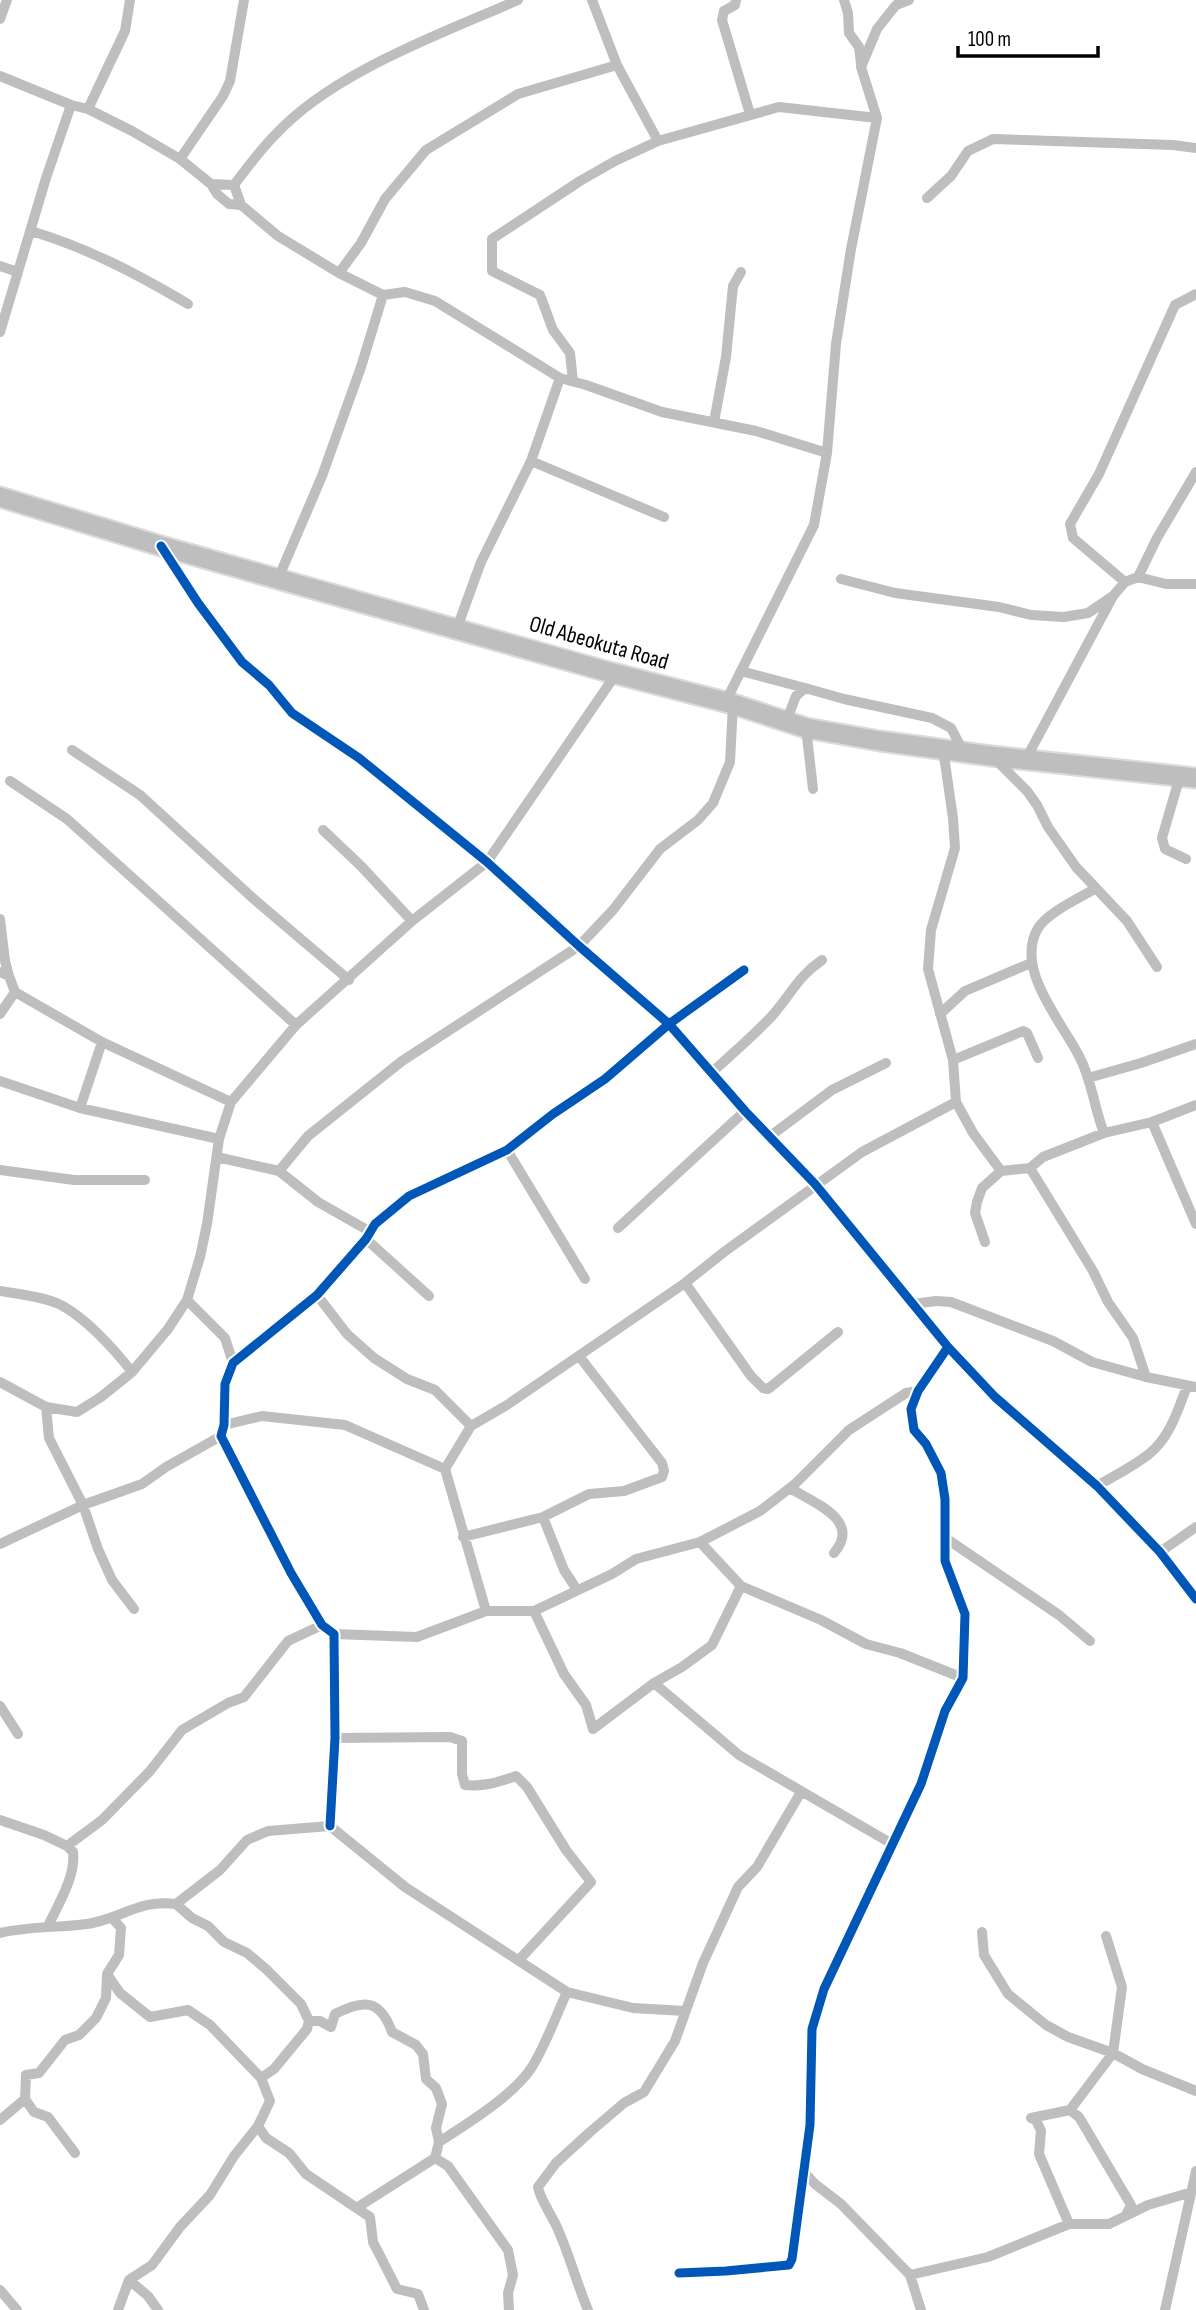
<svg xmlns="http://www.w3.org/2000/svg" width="1196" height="2310" viewBox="0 0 1196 2310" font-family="'Sofia Sans Condensed',sans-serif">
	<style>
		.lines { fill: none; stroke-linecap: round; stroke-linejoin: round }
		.highway-casing { stroke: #dbdbdb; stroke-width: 23 }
		.street { stroke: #bebebe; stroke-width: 10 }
		.highway { stroke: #bebebe; stroke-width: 19 }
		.cycleway-casing { stroke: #fff; stroke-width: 13 }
		.cycleway { stroke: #0057b8; stroke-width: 9 }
		.labels { text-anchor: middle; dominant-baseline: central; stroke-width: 6; stroke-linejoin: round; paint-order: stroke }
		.street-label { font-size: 23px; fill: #000; stroke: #fff }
	</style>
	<rect width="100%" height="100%" fill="#fff"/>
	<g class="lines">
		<defs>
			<path id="highway" d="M0,497L161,546L605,671L733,704L806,728L880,741L991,756L1196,778"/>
		</defs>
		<use href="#highway" class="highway-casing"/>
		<path class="street" d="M592,0L617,65L658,141
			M736,0L735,5L724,11L722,20L750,114
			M844,0L848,13L849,33L859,47L861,64
			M0,19L7,0
			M0,76L71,105L88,109L132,131L180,159L211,184L217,194L229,204L241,205L278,236L339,273L383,295L405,292L435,301L560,378L586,385L662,412L756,431L827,453
			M88,109L125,31L130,0
			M180,159L223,96L230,81L244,0
			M211,184L234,185L241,205
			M234,185C247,168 260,150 275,135C333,72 441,34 518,0
			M927,198L951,176L968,151L993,139L1173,145L1196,148
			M31,231C88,248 137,274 188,304
			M0,266L18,272
			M339,273L361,243L385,199L426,150L518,94L617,65
			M0,332L46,178L71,105
			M573,381L570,353L553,330L540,295L492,271V239L580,181L615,161L658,141L779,107L877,118
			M714,422L726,357L733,286L741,272
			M531,461L664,517
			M163,548L198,603L242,662L269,685L292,713L359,758L487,862L579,946L669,1024L745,1111L815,1184L948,1347L995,1397L1097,1486L1160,1552L1196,1599
			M1138,577L1157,538L1196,472
			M278,579L322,476L361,367L383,295
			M841,579L895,593L999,607L1031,615L1064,617L1088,613L1113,596L1125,582L1138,577L1166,584H1196
			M1125,582L1073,538L1070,524L1099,474L1175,305L1196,294
			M457,628L481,562L531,461L560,378
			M741,671L805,688
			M725,703L814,525L827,453L836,344L851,249L877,118L861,67L877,29L896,5L909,0
			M786,722L796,696L805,688L844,699L932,718L951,728L963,751
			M806,728L813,789
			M943,749L953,818L955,848L931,930L928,969L953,1060L956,1102L973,1133L1001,1171
			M72,750L140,795L255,900L349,980
			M993,757L1027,791L1037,805L1048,827L1076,867L1127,921L1157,967
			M1026,759L1112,598
			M1180,776L1162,838L1165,849L1186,859
			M10,781L67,819L296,1025
			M323,830L361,866L412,921
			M1096,888C1080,898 1048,912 1038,928C1014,969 1062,1022 1079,1056C1092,1080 1094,1108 1104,1133
			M0,919L5,961L9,976
			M0,972L9,976L15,992L102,1042L231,1102
			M0,1014L15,992
			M940,1014L965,991L1031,963
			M953,1060L1023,1031L1027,1033L1038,1058
			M711,1073C731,1055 752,1037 771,1017C791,995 797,977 822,960
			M1088,1078L1141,1063L1196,1044
			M0,1081L80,1108L219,1139
			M80,1108L102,1042
			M1152,1122L1196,1224
			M769,1137L832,1090L886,1063
			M507,1150L585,1279
			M217,1157L279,1171L318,1202L369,1231
			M1030,1168L1093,1271L1108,1302L1133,1338L1146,1377
			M0,1170L74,1180H145
			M279,1171L308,1136L402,1061L579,946L613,910L660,849L698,820L713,803L730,762L733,704
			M618,1228L745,1111
			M366,1239L429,1296
			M985,1242L975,1213L977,1202L982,1188L1001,1171L1030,1168L1043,1157L1104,1133L1152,1122L1196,1105
			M685,1283L751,1376L763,1388L768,1389L773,1385L838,1332
			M0,1291C18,1294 37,1296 54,1302C81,1312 115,1350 132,1372
			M317,1295L347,1334L374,1358L407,1379L435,1390L471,1426
			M187,1300L225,1338L233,1363
			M913,1304L936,1301L951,1302L1053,1341L1092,1362L1146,1377L1196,1387
			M0,1382L46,1407L49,1438L83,1505L98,1549L112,1580L134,1609
			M46,1407L77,1412L101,1397L132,1372L168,1329L187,1300L200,1257L207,1224L219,1139L231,1102L296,1025L412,921L487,862L616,674
			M224,1425L262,1416L345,1425L445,1469
			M1097,1486C1114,1476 1134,1466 1149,1454C1170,1437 1178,1410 1187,1386
			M790,1488C814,1503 862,1520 834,1553
			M543,1517L564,1570L577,1590
			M463,1537L543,1517L589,1494L624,1491L662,1477L664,1471L662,1463L579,1356
			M944,1537L1059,1615L1090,1641
			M700,1542L741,1586L821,1620L866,1644L900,1653L963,1678
			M0,1544L83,1505L142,1484L166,1467L221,1436
			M1160,1552L1196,1527
			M486,1611L445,1469L471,1426L507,1405L685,1283L724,1252L862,1152L956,1102
			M534,1611L564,1674L586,1705L593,1729L654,1683L682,1667L712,1645L741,1586
			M334,1634L417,1637L486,1611H534L612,1574L636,1559L700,1542L760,1511L795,1484L849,1430L906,1393L918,1391
			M654,1683L739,1755L894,1845
			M0,1706L18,1734
			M335,1738L450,1737L462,1741V1774L465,1785C484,1787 499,1782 516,1776L527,1787L566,1850L591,1882L519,1960
			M0,1820L44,1835L67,1846
			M330,1826L335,1738L334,1634L322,1625L291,1573L221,1436L224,1425L225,1384L233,1363L317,1295L366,1239L375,1224L409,1196L507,1150L553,1114L605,1079L669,1024L744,970
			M176,1904L192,1918L208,1926L224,1942L247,1953L266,1969L301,2004L309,2021L307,2029L274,2069L261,2078
			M48,1926C58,1905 76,1876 73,1852L67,1846L102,1820L150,1771L182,1730L228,1703L244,1697L288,1641L322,1625
			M982,1932L984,1955L1008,1994L1046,2025L1068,2037L1113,2053L1142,2069L1196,2091
			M0,1933C29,1926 58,1928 87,1924C121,1919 139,1899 176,1904L220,1870L247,1840L268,1831L330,1826L405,1887L567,1992L633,2008L685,2011
			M107,1974L120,1993L150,2017L188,2010L210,2025L261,2078L270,2101L258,2126L234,2156L210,2195L180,2227L152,2265L129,2280L118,2310
			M309,2021H320L331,2027L335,2014C364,1999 380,1999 392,2032L416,2045L423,2054L426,2079L436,2088L442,2104L436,2128L439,2142
			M25,2099L34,2112L48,2117L75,2153
			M1070,2110L1079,2117L1131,2205L1126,2215
			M0,2120L25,2099L26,2075L39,2073L65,2040L79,2035L96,2018L106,1998L107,1974L119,1955L121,1928L112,1918
			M258,2126L266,2138L289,2153L306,2174L370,2217L373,2242L397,2289L418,2294L424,2310
			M435,2158L448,2166L508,2250L513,2275L508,2293L509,2310
			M805,2173L815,2184L841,2204L910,2275L921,2310
			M358,2207L435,2158L439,2142C467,2124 514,2095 532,2067C546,2044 556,2016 567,1992
			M1069,2224L1039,2154L1041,2131L1036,2120L1031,2118L1070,2110L1113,2053L1122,1987L1106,1936
			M679,2273L726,2271L789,2265L792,2259L810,2125L812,2029L824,1989L921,1784L945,1711L963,1678L965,1614L945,1561V1499L941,1473L926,1444L914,1430L911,1409L918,1391L948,1347
			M910,2275L988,2257L1069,2224H1109L1148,2205L1192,2192
			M129,2280L148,2296L158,2310
			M0,2290L17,2310
			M588,2310C577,2284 570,2257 559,2232C554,2218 540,2200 538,2187L556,2163L590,2132L624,2103L644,2092L675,2041L703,1963L738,1887L757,1867L801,1792
			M1165,2310L1196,2171"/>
		<use href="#highway" class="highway"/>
		<defs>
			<path id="cycleway" d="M161,546L198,603L242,662L269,685L292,713L359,758L487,862L579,946L669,1024L745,1111L815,1184L948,1347L995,1397L1097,1486L1160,1552L1196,1599
				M330,1826L335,1738L334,1634L322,1625L291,1573L221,1436L224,1425L225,1384L233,1363L317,1295L366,1239L375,1224L409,1196L507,1150L553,1114L605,1079L669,1024L744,970
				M679,2273L726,2271L789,2265L792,2259L810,2125L812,2029L824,1989L921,1784L945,1711L963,1678L965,1614L945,1561V1499L941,1473L926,1444L914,1430L911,1409L918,1391L948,1347"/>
		</defs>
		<use href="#cycleway" class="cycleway-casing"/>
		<use href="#cycleway" class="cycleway"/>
	</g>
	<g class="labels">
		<g class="street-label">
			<text transform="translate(599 643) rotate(16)">Old Abeokuta Road</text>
		</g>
	</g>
	<path d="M958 46v10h140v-10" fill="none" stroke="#000000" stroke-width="3.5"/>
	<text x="968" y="46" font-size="21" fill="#000000" stroke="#ffffff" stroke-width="5" paint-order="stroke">100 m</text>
</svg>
